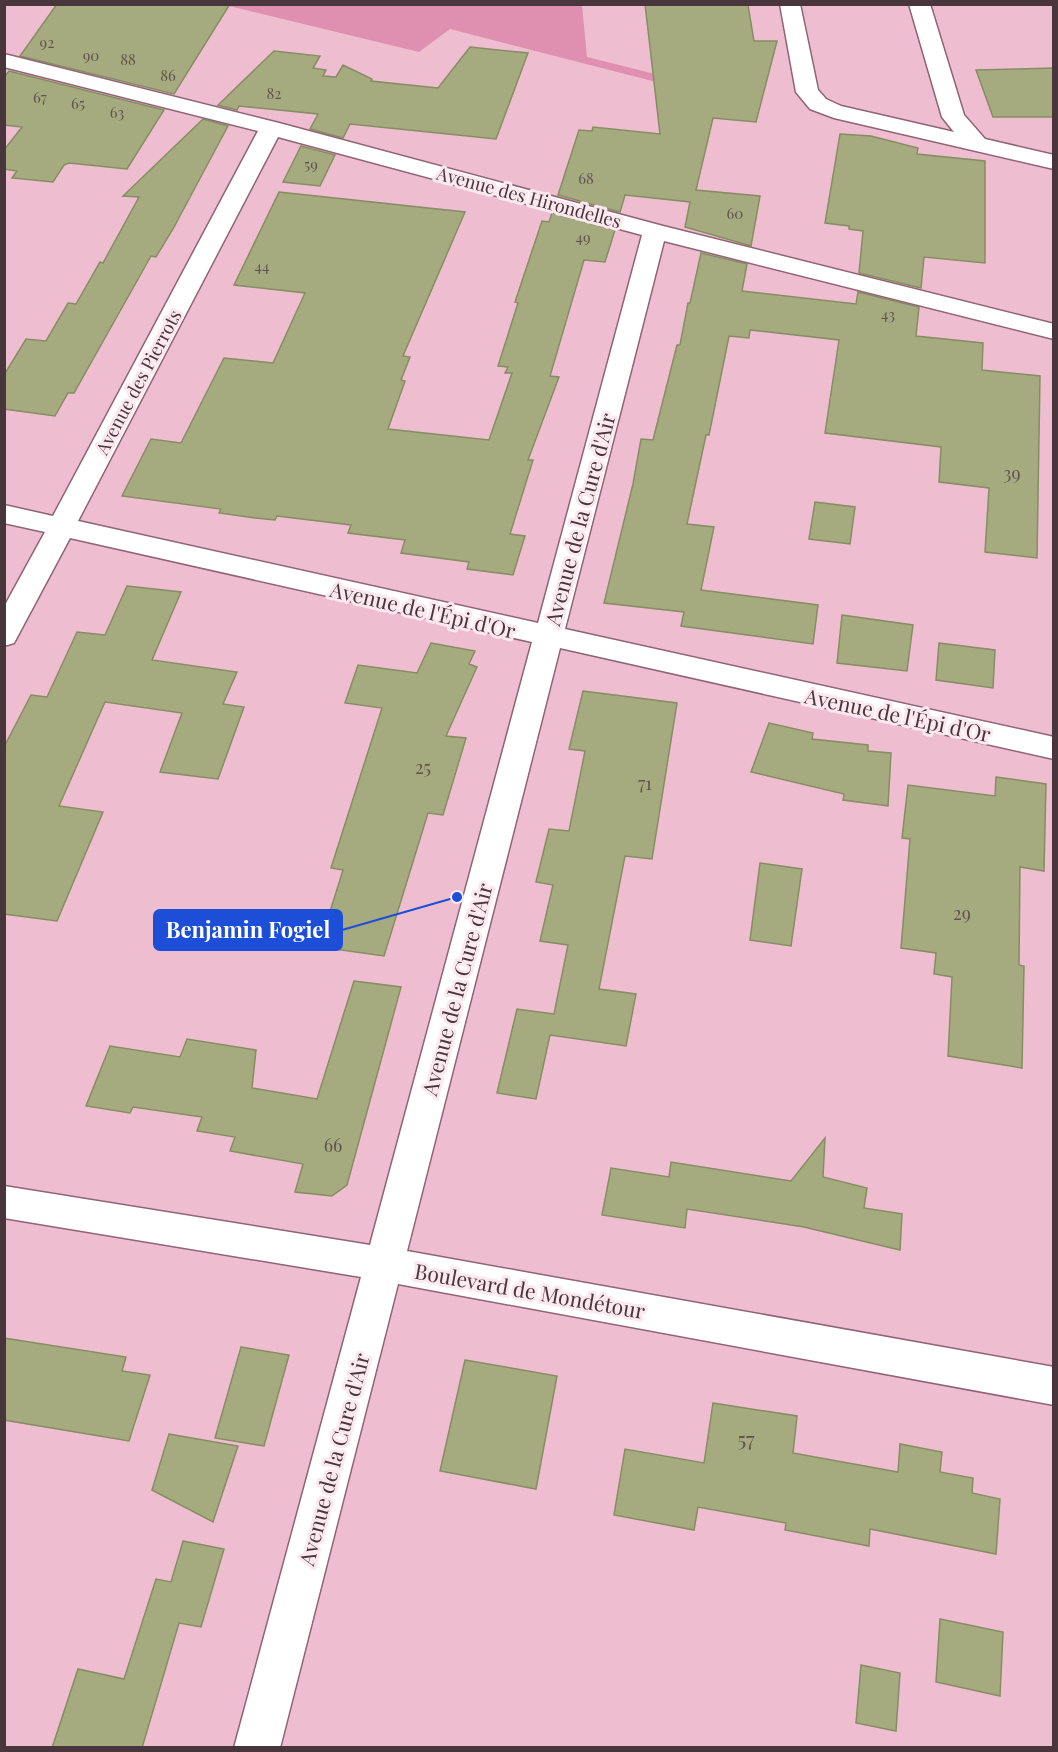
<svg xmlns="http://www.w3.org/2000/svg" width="1058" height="1752" viewBox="0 0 1058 1752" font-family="'Playfair Display',serif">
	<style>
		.green { fill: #df90b0 }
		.building { fill: #a5ab7f; stroke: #878d63; stroke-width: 1.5 }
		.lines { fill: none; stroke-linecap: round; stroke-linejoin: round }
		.minor-casing { stroke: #8f6474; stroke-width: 3 }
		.minor { fill: #fff; fill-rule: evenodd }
		.labels { text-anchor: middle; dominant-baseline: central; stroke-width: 6; stroke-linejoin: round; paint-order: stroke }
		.far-number-label { font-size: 15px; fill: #60534e }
		.far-street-label { font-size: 18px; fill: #49363d; stroke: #fce8ef }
		.number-label { font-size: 18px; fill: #60534e }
		.street-label { font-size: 21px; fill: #49363d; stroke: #fce8ef }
		.near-number-label { font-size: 21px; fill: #60534e }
		.leader { fill: none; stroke: #1d4ed8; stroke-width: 2 }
		.callout-dot { fill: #1d4ed8; stroke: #fce8ef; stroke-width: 2 }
		.callout { fill: #1d4ed8; stroke: #1d4ed8; stroke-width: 2 }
		.callout-label { font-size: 22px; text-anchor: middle; font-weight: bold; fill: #fff }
	</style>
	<rect width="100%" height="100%" fill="#eebed0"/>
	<path class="green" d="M225,5H582L587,57L671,78L664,84L450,29L419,52Z"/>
	<path class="building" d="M57,4H230L174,94L20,56Z
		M645,4L748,5L754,41H777L756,122L713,118L696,190L760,196L751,246L685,227L690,202L625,195L620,212L558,195L579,130L592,131L593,127L660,134Z
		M470,47L528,53L496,139L350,124L343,138L310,129L318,114L239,106L237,110L218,105L274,51L320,56L313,68L326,70L323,76L336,77L343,65L372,79L371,81L438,88Z
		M1053,68V117H993L976,70Z
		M9,71L164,110L127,169L69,163L64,165L53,182L12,178L17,171L4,169V150L22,127L4,125V77Z
		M203,119L228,126L173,229L156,257L151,256L74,393H68L55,416L4,409V375L26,339L46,341L68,303L76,304L100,262L103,263L139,197L123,196Z
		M840,134L871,136L918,148L917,154L985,161V263L924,257L921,288L859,273L863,231L849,229V226L825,223Z
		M301,146L335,155L320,186L283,182Z
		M279,192L465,212L403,356L410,357L401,380L405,381L388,429L489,440L512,373H505L508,367L498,366L518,303L515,302L542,221L549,222L552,213L615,230L605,262L584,260L550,376L559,377L528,460H533L510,534L525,536L513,575L467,569L469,562L401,553L405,540L348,533L351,525L277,516L275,520L255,518L219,513L221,509L122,496L151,439L181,443L224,358L273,363L305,293L234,285Z
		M701,253L747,264L742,291L856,304L858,292L919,307L916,336L983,343L982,370L1040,376L1037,558L985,552L989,488L939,482L941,447L825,433L839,340L750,330L749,338L729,336L709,435H706L687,524L714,527L701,590L818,605L813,644L681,626L684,612L604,603L633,484L641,439L653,440L677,345H680L688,303H690Z
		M815,502L855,507L850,544L809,539Z
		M127,586L181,592L152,660L237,672L223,704L244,707L218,779L160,772L182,713L105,702L59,806L103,812L57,921L4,914V747L31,695L47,697L77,632L105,635Z
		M842,615L913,625L907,671L837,663Z
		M431,643L475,651L469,664L477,667L446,736L466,738L443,815L428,813L384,956L319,947L343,870L331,868L382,708L345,703L358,665L417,673Z
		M939,643L995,650L993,688L936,680Z
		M583,691L677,703L652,859L625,856L599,989L636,994L626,1046L550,1035L536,1099L497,1093L517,1009L554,1014L568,945L540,941L553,885L536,882L549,829L569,831L585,751L569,749Z
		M769,723L813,733L812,739L868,745V751L891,753L888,806L843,800L844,794L751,772Z
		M996,777L1046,784L1044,871L1020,867L1019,965L1024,966L1022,1068L948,1056L952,977L934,974L936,953L901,948L910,839L902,838L908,785L995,796Z
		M760,863L802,869L791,946L750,940Z
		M354,981L401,987L347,1185L332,1196L295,1192L303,1164L230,1151L235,1137L197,1131L202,1117L133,1107L130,1113L86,1106L110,1046L180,1057L187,1039L256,1050L252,1088L317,1099Z
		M825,1138L823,1177L867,1188L864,1208L902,1214L900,1250L804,1227L687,1209L685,1228L602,1215L611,1168L669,1177L671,1162L791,1181Z
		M4,1338L126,1357L122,1371L150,1375L129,1441L4,1420Z
		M241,1347L289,1355L264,1446L215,1438Z
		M465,1360L557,1376L536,1489L440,1471Z
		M713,1403L797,1416L793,1453L898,1472L900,1444L942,1452L940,1472L973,1478L972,1493L1000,1499L996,1554L870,1529L869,1546L785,1530L786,1523L698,1507L694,1530L614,1515L625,1449L704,1463Z
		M169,1434L238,1446L213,1522L152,1490Z
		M183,1541L224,1549L201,1627L179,1623L142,1748H52L78,1669L124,1679L156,1579L171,1582Z
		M940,1619L1003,1632L1000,1696L936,1682Z
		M861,1665L900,1673L896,1731L856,1723Z"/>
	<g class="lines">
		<defs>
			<path id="minor" d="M780,4H800L818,90L826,99L841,106L954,132L942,117L909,4H930L964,115L985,139L1054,155V169L834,118L810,109L796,92Z
				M4,54L279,123L663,226L1054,324V339L664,241L565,629L1054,737V759L560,648L407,1251L1054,1367V1405L398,1284L280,1748H234L361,1277L4,1218V1186L370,1245L532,642L70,538L14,643L4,646V607L45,532L4,523V505L53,516L258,131L4,67ZM278,137L642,235L538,623L78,521Z"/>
		</defs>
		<use href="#minor" class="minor-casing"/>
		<use href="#minor" class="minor"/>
	</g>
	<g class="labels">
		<g class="far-number-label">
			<text x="47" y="42">92</text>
			<text x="91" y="55">90</text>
			<text x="128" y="59">88</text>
			<text x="168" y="75">86</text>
			<text x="274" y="93">82</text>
			<text x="40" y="97">67</text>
			<text x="78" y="103">65</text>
			<text x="117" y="112">63</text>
			<text x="311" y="164">59</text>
			<text x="586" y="178">68</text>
			<text x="735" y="213">60</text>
			<text x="583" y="237">49</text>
			<text x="262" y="266">44</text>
			<text x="888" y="314">43</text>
		</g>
		<g class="far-street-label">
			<text transform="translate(529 197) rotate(15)">Avenue des Hirondelles</text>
			<text transform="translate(138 382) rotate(-62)">Avenue des Pierrots</text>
		</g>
		<g class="number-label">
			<text x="1012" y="473">39</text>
			<text x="423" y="767">25</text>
			<text x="645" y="783">71</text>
			<text x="962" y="913">29</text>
			<text x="333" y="1145">66</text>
		</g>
		<g class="street-label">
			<text transform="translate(579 519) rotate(-75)">Avenue de la Cure d'Air</text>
			<text transform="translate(423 609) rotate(13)">Avenue de l'Épi d'Or</text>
			<text transform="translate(898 714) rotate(12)">Avenue de l'Épi d'Or</text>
			<text transform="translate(456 989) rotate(-75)">Avenue de la Cure d'Air</text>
			<text transform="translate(530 1290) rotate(10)">Boulevard de Mondétour</text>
			<text transform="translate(333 1459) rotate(-75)">Avenue de la Cure d'Air</text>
		</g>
		<g class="near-number-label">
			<text x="746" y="1438">57</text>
		</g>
	</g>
	<path class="leader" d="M457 897L342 930"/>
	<circle class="callout-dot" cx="457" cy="897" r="6"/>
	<rect class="callout" x="154" y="910" width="188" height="40" rx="6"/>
	<g class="callout-label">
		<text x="248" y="938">Benjamin Fogiel</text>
	</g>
	<rect width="1058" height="1752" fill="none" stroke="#49363d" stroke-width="12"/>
</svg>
